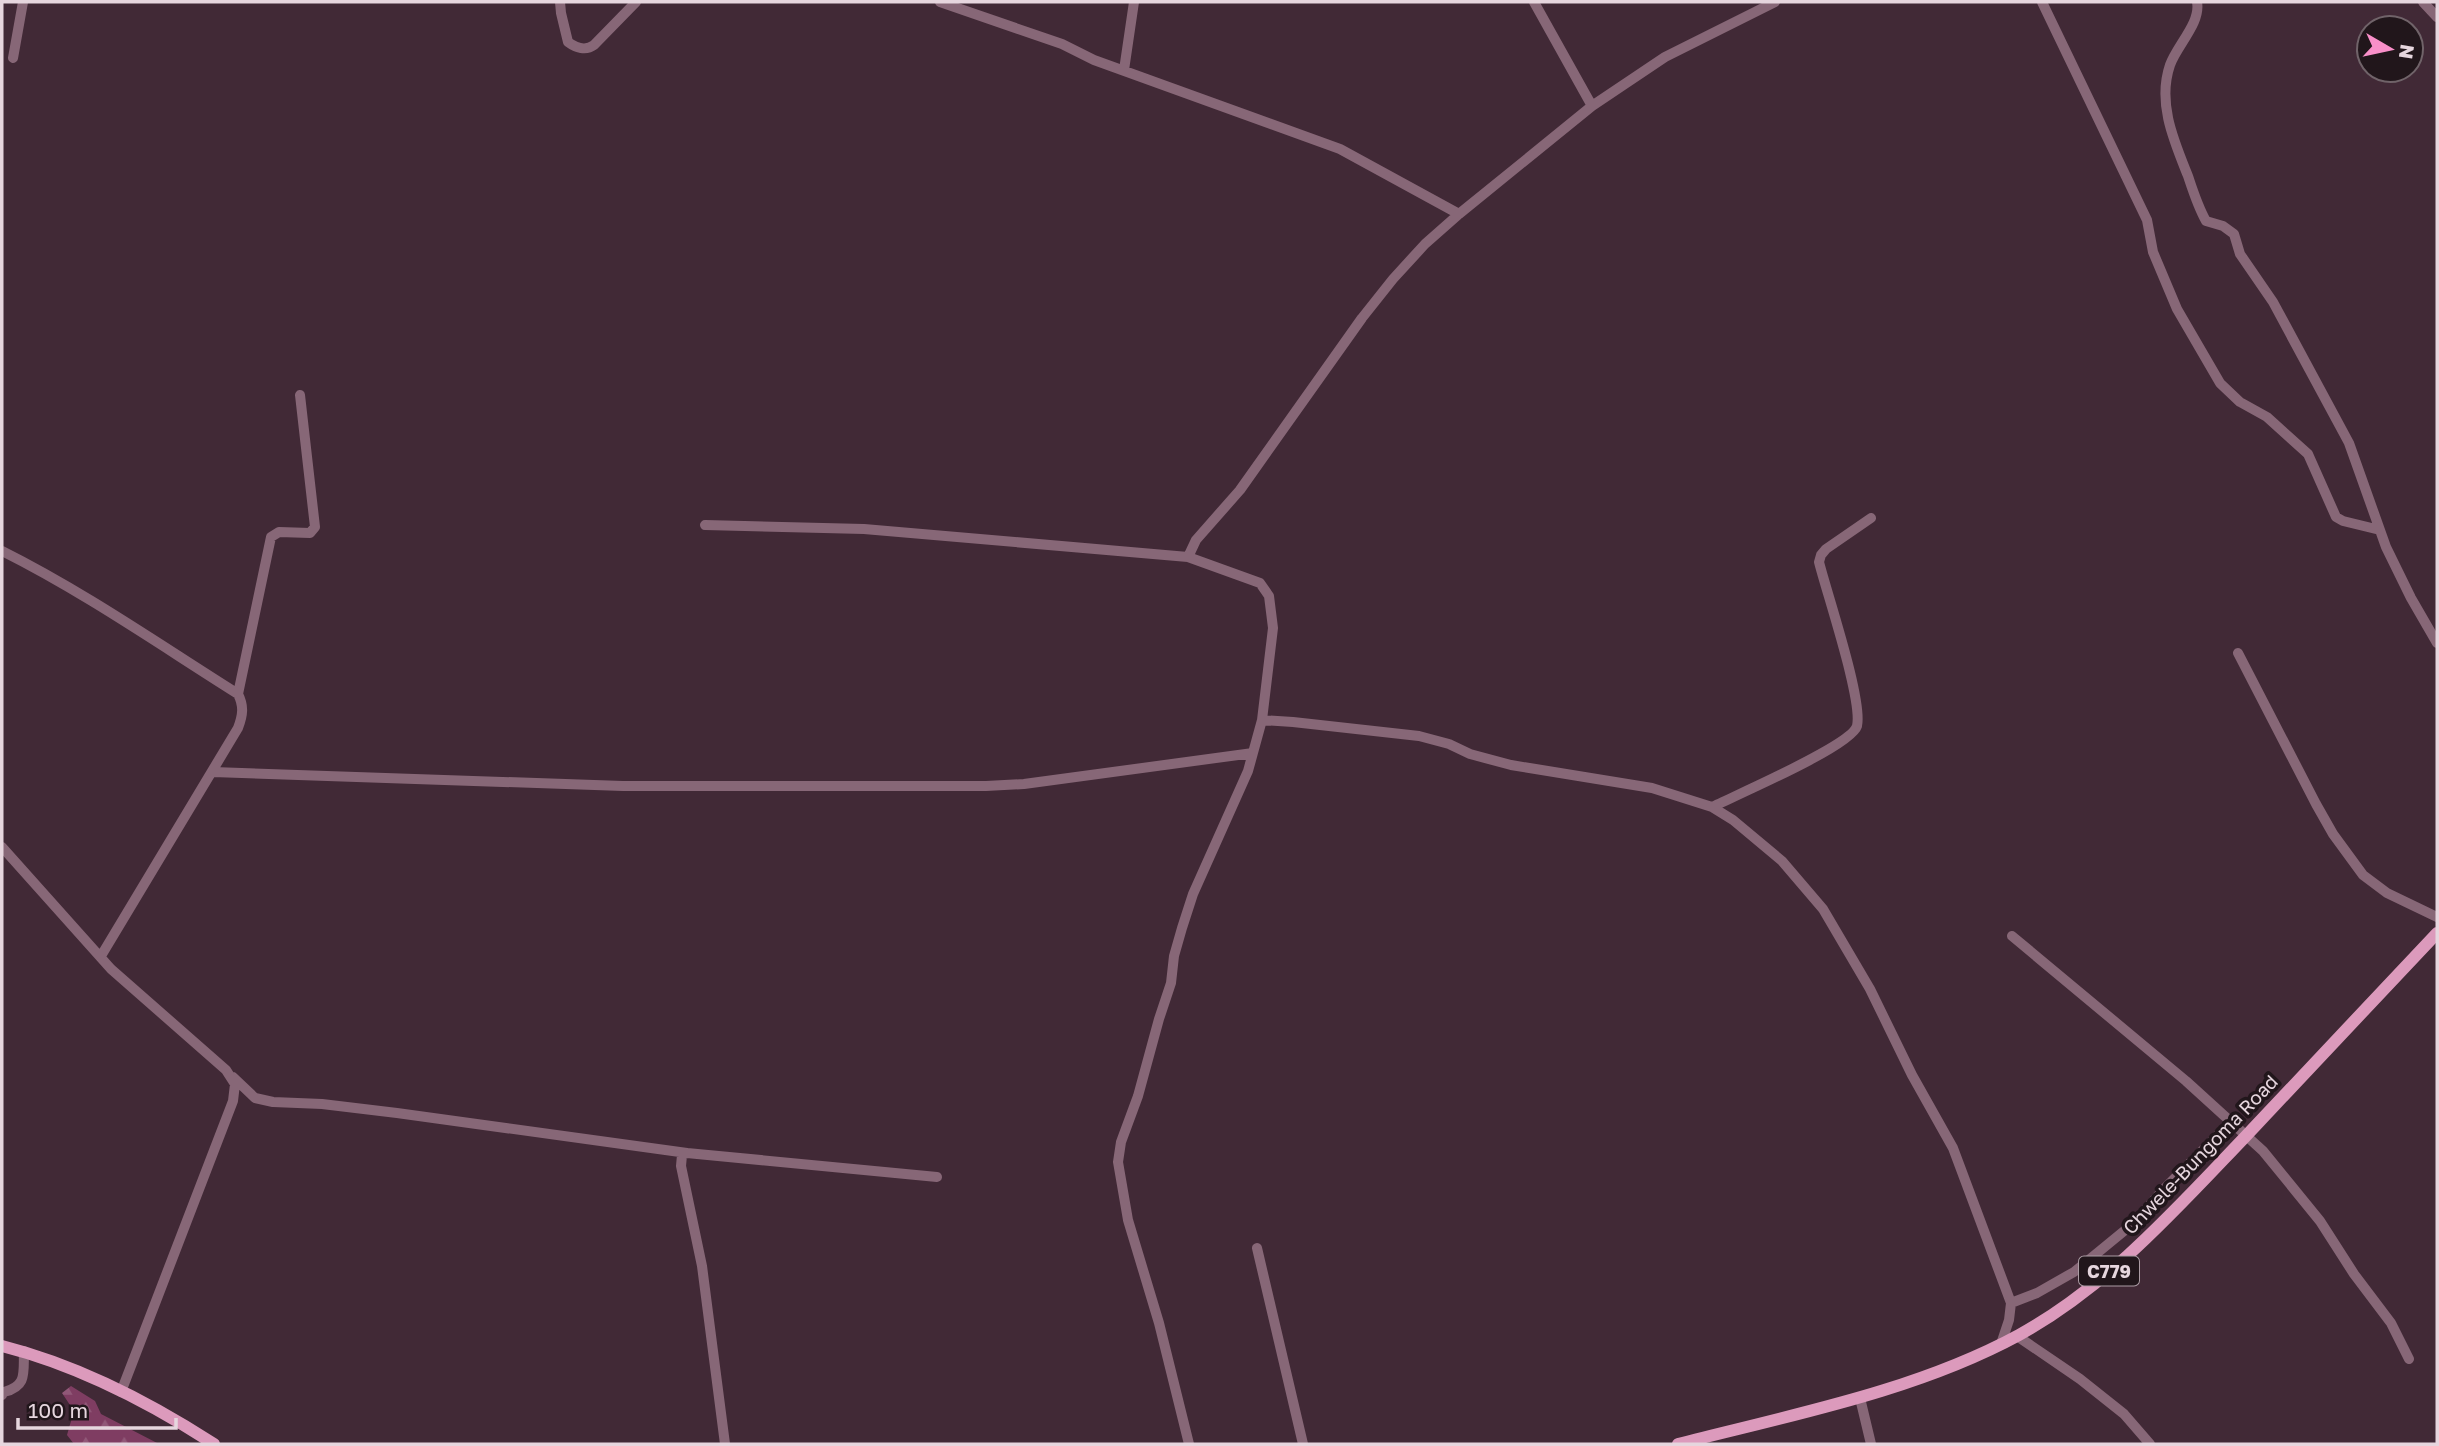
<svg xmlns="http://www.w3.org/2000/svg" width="2439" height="1446" viewBox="0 0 2439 1446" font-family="'Golos Text',sans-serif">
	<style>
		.forest { fill: url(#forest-firs) }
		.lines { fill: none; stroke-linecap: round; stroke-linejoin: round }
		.minor { stroke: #876777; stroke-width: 10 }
		.major { stroke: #dc9abc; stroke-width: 12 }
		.labels { text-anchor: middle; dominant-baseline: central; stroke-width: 7; stroke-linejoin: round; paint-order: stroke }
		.shield { fill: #21161b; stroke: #ab9ca4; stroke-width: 2 }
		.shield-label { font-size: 18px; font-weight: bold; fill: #e6d6de }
		.street-label { font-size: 19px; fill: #e6d6de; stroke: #21161b }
	</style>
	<defs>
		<pattern id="forest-firs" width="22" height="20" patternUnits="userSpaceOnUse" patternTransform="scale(1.75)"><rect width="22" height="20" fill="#7f3d62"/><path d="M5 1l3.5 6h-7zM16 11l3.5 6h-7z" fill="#915878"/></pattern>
	</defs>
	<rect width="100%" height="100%" fill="#412936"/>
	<path class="forest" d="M71,1386L95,1401L101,1414L159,1444H74L67,1435L74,1411L62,1393Z"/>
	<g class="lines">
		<path class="minor" d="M560,2L561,13L568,42C576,48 586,51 594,45L636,2
			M940,2L1062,44L1094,60L1340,149L1459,214
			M1534,2L1592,106
			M2042,2L2147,220L2153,252L2177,309L2220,383L2240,402L2267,417L2308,454L2336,517L2343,521L2380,530
			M2197,2C2201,23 2177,45 2170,65C2157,103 2174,141 2188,176C2193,191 2198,207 2206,221L2223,226L2234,234L2240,254L2273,302L2349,443L2386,547L2411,598L2437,643
			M2423,2L2437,17
			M13,58L23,2
			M1124,70L1134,2
			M705,525L864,529L1188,557
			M2,551C84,592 160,645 238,694C244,706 243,715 238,728L101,956
			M2238,653L2316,804L2333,834L2363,875L2387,893L2437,917
			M238,694L271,537L279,532L310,533L315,527L300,395
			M1262,720L1293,722L1419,736L1449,744L1470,754L1511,765L1652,788L1712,807L1733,820L1782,861L1823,909L1870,989L1912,1075L1953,1148L2011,1303L2009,1320L2001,1344
			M213,772L623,786H986L1024,784L1253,753
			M1712,807C1736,795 1851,746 1857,726C1863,700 1827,594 1819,562L1821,555L1826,549L1871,518
			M2,847L111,969L226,1070L235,1084L233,1101L121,1392
			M2012,936L2186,1081L2263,1151L2320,1221L2354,1274L2391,1323L2409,1359
			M233,1077L255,1098L273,1102L322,1104L397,1113L687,1153
			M1257,1248L1303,1444
			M2011,1303L2037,1293L2074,1272L2135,1222L2162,1191L2231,1122
			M2017,1336L2080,1379L2124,1414L2150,1444
			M2,1395L4,1392C28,1386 23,1372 24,1351
			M1860,1398L1871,1444
			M725,1444L702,1266L681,1166L682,1155L687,1153L937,1177
			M1189,1444L1159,1323L1128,1220L1118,1162L1121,1142L1138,1096L1159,1019L1171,983L1174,956L1182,928L1193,894L1248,771L1262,720L1273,628L1269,596L1260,583L1188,557L1196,540L1240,490L1362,318L1393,279L1425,244L1459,214L1592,106L1665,57L1775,2"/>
		<path class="major" d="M2,1346C77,1365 149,1402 214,1444
			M1678,1444C1791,1415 1916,1391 2019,1335C2108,1286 2176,1209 2245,1137C2309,1069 2373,1001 2437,933"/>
	</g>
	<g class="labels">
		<rect class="shield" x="2079" y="1256.5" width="60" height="29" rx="5"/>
		<g class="shield-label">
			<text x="2109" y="1271">C779</text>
		</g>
		<g class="street-label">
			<text transform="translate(2200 1154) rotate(-46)">Chwele-Bungoma Road</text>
		</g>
	</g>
	<rect width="2439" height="1446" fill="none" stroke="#e6d6de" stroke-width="7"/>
	<g transform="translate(2390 49) rotate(99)"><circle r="33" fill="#21161b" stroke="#706369" stroke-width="2"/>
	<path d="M0-5L12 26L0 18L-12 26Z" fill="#f98fc9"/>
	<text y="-10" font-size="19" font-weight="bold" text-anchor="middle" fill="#e6d6de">N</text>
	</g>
	<path d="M18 1418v10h158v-10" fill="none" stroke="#e6d6de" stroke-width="3.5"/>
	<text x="28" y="1418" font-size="21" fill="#e6d6de" stroke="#21161b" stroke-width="5" paint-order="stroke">100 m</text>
</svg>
